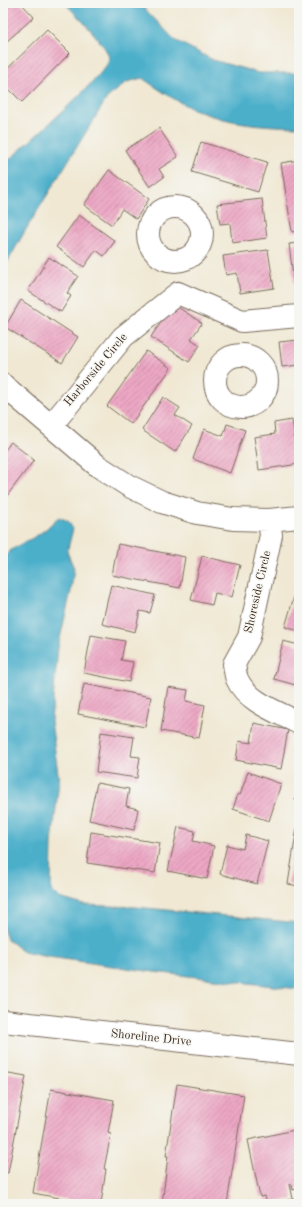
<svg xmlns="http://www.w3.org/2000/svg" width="302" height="1207" viewBox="0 0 302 1207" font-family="'Old Standard TT',serif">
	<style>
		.water { fill: #4bafca; stroke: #436c74 }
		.building { fill: url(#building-hatch) }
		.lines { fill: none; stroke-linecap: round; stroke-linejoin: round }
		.minor-casing { stroke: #7a6c5d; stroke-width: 24 }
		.minor { stroke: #fff; stroke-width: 22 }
		.labels { text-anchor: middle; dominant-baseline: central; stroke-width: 3; stroke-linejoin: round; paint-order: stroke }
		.street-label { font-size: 12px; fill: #3b2a1e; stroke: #f6f6f2 }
	</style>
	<defs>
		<pattern id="building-hatch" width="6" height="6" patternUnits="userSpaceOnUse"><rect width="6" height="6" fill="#eda7c5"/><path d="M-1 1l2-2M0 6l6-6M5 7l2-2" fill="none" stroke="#c1889f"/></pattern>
	</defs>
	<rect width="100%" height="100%" fill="#f6f6f2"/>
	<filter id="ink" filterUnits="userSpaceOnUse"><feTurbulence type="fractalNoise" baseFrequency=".025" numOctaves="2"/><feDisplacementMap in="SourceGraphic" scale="8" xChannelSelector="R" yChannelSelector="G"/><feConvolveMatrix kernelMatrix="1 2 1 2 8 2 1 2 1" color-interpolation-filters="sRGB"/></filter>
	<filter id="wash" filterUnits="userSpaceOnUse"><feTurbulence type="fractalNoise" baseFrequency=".012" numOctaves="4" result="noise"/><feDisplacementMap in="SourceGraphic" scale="16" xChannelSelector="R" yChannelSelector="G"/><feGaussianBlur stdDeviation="0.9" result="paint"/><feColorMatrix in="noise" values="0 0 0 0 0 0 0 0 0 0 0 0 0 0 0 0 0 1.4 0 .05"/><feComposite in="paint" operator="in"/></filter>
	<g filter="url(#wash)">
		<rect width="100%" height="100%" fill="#f0e8d3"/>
		<path class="water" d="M65,3H139L175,40L213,60L259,73H299V127C265,126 230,124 198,111C178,103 160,90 142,78L127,82L107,98L25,231L3,270V165C19,151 107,74 109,60C111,48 74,13 65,3Z
			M59,517L68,521L73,529L67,552L74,568L71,591L58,647L51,721L59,781L52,843L51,890L59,898L84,905L136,907L299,923V989L154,972L49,957L23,952L7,939L3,929V846L5,829L3,787V559C12,545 29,542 42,532C48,528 52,522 59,517Z"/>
		<g id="blocks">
			<path class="building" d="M3,3H21L34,17L6,42L3,38Z
				M47,30L70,53L22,102L3,83V73Z
				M159,128L178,157L159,169L164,177L150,187L125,150Z
				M201,142L267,162L258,192L192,172Z
				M299,160V231L292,232L281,163Z
				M109,170L149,199L136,219L122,209L112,225L84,205Z
				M262,199L267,238L232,243L230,223L220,224L217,204Z
				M79,215L115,241L104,256L96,250L84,267L56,247Z
				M299,243V283L294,284L289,244Z
				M268,250L274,288L240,293L237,273L226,275L223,256Z
				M49,257L78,276L67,293L71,296L61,312L28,291Z
				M21,300L78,337L62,363L5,327Z
				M173,304L202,323L191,339L200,345L189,362L151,337Z
				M299,340V365L282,367L279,342Z
				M146,351L171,368L131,424L107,406Z
				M163,397L180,408L175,415L192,426L175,452L142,430Z
				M292,420L299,464L259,470L254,437L275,434L274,423Z
				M227,424L245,430L230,473L193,459L204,429L223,436Z
				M11,442L34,460L3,501V453Z
				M118,544L185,557L180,588L112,575Z
				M202,556L240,565L232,597L215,593L212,605L191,600Z
				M299,580V631L285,627Z
				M111,585L155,595L150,613L140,611L135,632L102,624Z
				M91,635L125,641L121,660L133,662L129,682L84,673Z
				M283,641L299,645V686L274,679Z
				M84,684L151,697L145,727L78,714Z
				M168,687L188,690L186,701L205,705L199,738L161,731Z
				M254,723L288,730L281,769L236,760L239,741L251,743Z
				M101,732L134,737L131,756L140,757L137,778L96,772Z
				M248,772L281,784L269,821L233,809L238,794L240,795Z
				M97,783L129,789L126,806L138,809L134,830L89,820Z
				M298,786H299V801L295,800Z
				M298,821H299V886L288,884Z
				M178,827L195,831L193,841L214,846L207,879L168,871Z
				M91,832L160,843L155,873L87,863Z
				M246,835L268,841L257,884L220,874L227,845L243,849Z
				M3,1072L26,1076L8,1173L3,1172Z
				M177,1084L244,1095L227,1204H162L168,1156H166Z
				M51,1089L114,1100L108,1133L111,1134L104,1169H106L101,1204H91L33,1193Z
				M299,1129V1188L293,1190L292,1184H290L293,1199L267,1204L265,1196L260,1197L248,1140Z"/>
		</g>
	</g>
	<g filter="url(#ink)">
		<use href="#blocks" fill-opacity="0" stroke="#7a6c5d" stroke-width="1"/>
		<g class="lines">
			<defs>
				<path id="minor" d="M148 234a27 27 0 1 1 54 0a27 27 0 1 1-54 0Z
					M215 381a26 26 0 1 1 52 0a26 26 0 1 1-52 0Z
					M3,385L98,466L129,486L162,502L197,513L233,519L269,520L299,517
					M51,426L123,337L178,293L242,321L299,316
					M269,520L271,535L249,637L234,664C235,669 235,674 237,679C247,702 278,712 299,723
					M3,1021L299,1054"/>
			</defs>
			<use href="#minor" class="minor-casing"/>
			<use href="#minor" class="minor"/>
		</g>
	</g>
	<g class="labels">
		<g class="street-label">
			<text transform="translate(96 370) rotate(-50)">Harborside Circle</text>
			<text transform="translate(258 592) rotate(-77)">Shoreside Circle</text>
			<text transform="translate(151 1038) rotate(6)">Shoreline Drive</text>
		</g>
	</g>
	<rect width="302" height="1207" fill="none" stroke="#f6f6f2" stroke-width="16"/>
</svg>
